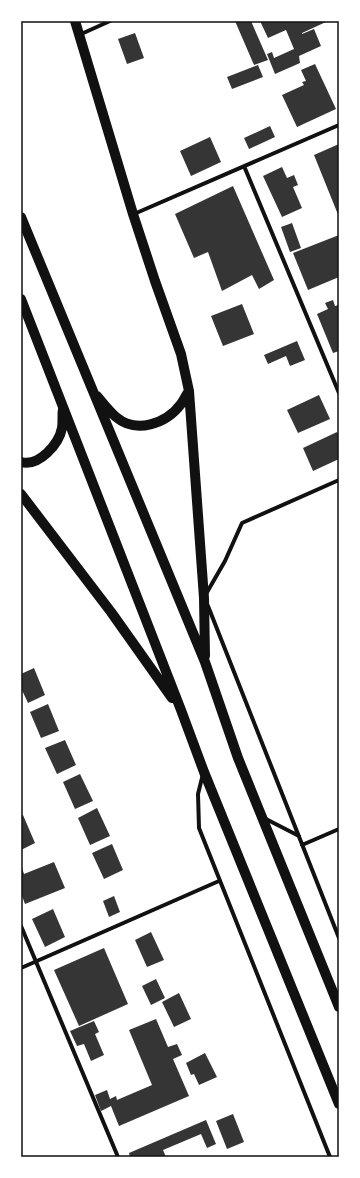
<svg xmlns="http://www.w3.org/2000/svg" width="360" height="1178" viewBox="0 0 360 1178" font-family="'Nunito Sans',sans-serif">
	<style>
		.building { fill: #353535 }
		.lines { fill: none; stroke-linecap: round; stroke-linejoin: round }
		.minor { stroke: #111; stroke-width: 4 }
		.primary { stroke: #111; stroke-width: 10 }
		.neatline { fill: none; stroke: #111; stroke-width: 1.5 }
	</style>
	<rect width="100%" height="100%" fill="#fff"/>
	<path class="building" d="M235,21H251L268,60L254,65Z
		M260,21H328L302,33V34L314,29L321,46L299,56L300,63L275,74L267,54L272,52L274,58L294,49L286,30L268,38Z
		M135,33L144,58L127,64L118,39Z
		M315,64L336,109L297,127L282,95L304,85L302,82L306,81L301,70Z
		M258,65L263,77L232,89L227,77Z
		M270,126L275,137L249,149L244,138Z
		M210,137L221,162L191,176L180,151Z
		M339,144V217L314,155Z
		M282,167L287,178L294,175L298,185L293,187L302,208L282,217L263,176Z
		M233,186L274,280L259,289L252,275L222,291L208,252L194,258L175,214Z
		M292,223L301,248L290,252L281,227Z
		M339,235V277L308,290L293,253Z
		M333,300L335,306L339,305V351L333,353L317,314L328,309L325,303Z
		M242,304L254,334L223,346L211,316Z
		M297,341L305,360L290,366L286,356L268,364L264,355Z
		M319,395L330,419L298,433L287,410Z
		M337,432L339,436V459L313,471L303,448Z
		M34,668L45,695L28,703L21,688V674Z
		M48,704L59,731L41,738L30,712Z
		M65,740L76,765L57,774L45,748Z
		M80,774L93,801L75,809L63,782Z
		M97,808L110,836L90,845L78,818Z
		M23,815L35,843L21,850V816Z
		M112,844L123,870L104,879L92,853Z
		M54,862L65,888L25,904L21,893V865L24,874Z
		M114,896L120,912L109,917L103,901Z
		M53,909L65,937L45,947L32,919Z
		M151,932L164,960L147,967L135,940Z
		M104,948L128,1004L79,1026L54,970Z
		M156,979L165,998L151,1005L142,986Z
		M179,993L191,1019L174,1027L162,1002Z
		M156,1019L168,1047L177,1044L182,1055L173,1059L189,1096L119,1126L111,1106L101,1111L95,1095L107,1090L110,1099L116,1096L117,1100L152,1085L129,1030Z
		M94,1021L99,1032L95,1034L104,1055L91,1061L84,1044L77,1046L70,1031Z
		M205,1053L217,1077L199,1085L194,1074L191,1075L186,1063Z
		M233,1114L244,1142L227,1149L216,1121Z
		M206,1120L216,1144L207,1148L201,1134L163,1150L166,1157H130L129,1153Z"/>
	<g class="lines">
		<path class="minor" d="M79,35L110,21
			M244,166L339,393
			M134,214L339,125
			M206,594L225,561L242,523L339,480
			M208,606L339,938
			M203,774L198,794L199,828L330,1157
			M264,818L299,836
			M302,845L339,829
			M21,926L118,1157
			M21,968L219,881"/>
		<path class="primary" d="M75,21L133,214L155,281L181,354L189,391L204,598L205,656
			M21,217L205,662L238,758L339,1007
			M21,299L181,710L204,772L339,1104
			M97,396C103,403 109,411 116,417C136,434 166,424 181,404C184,400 186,395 189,391
			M21,462C39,467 59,444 62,428C63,422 62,415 63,409
			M21,494L111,612L172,698"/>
	</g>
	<rect width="360" height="1178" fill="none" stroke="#ffffff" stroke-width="44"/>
	<rect x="22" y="22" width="316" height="1134" class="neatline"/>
</svg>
